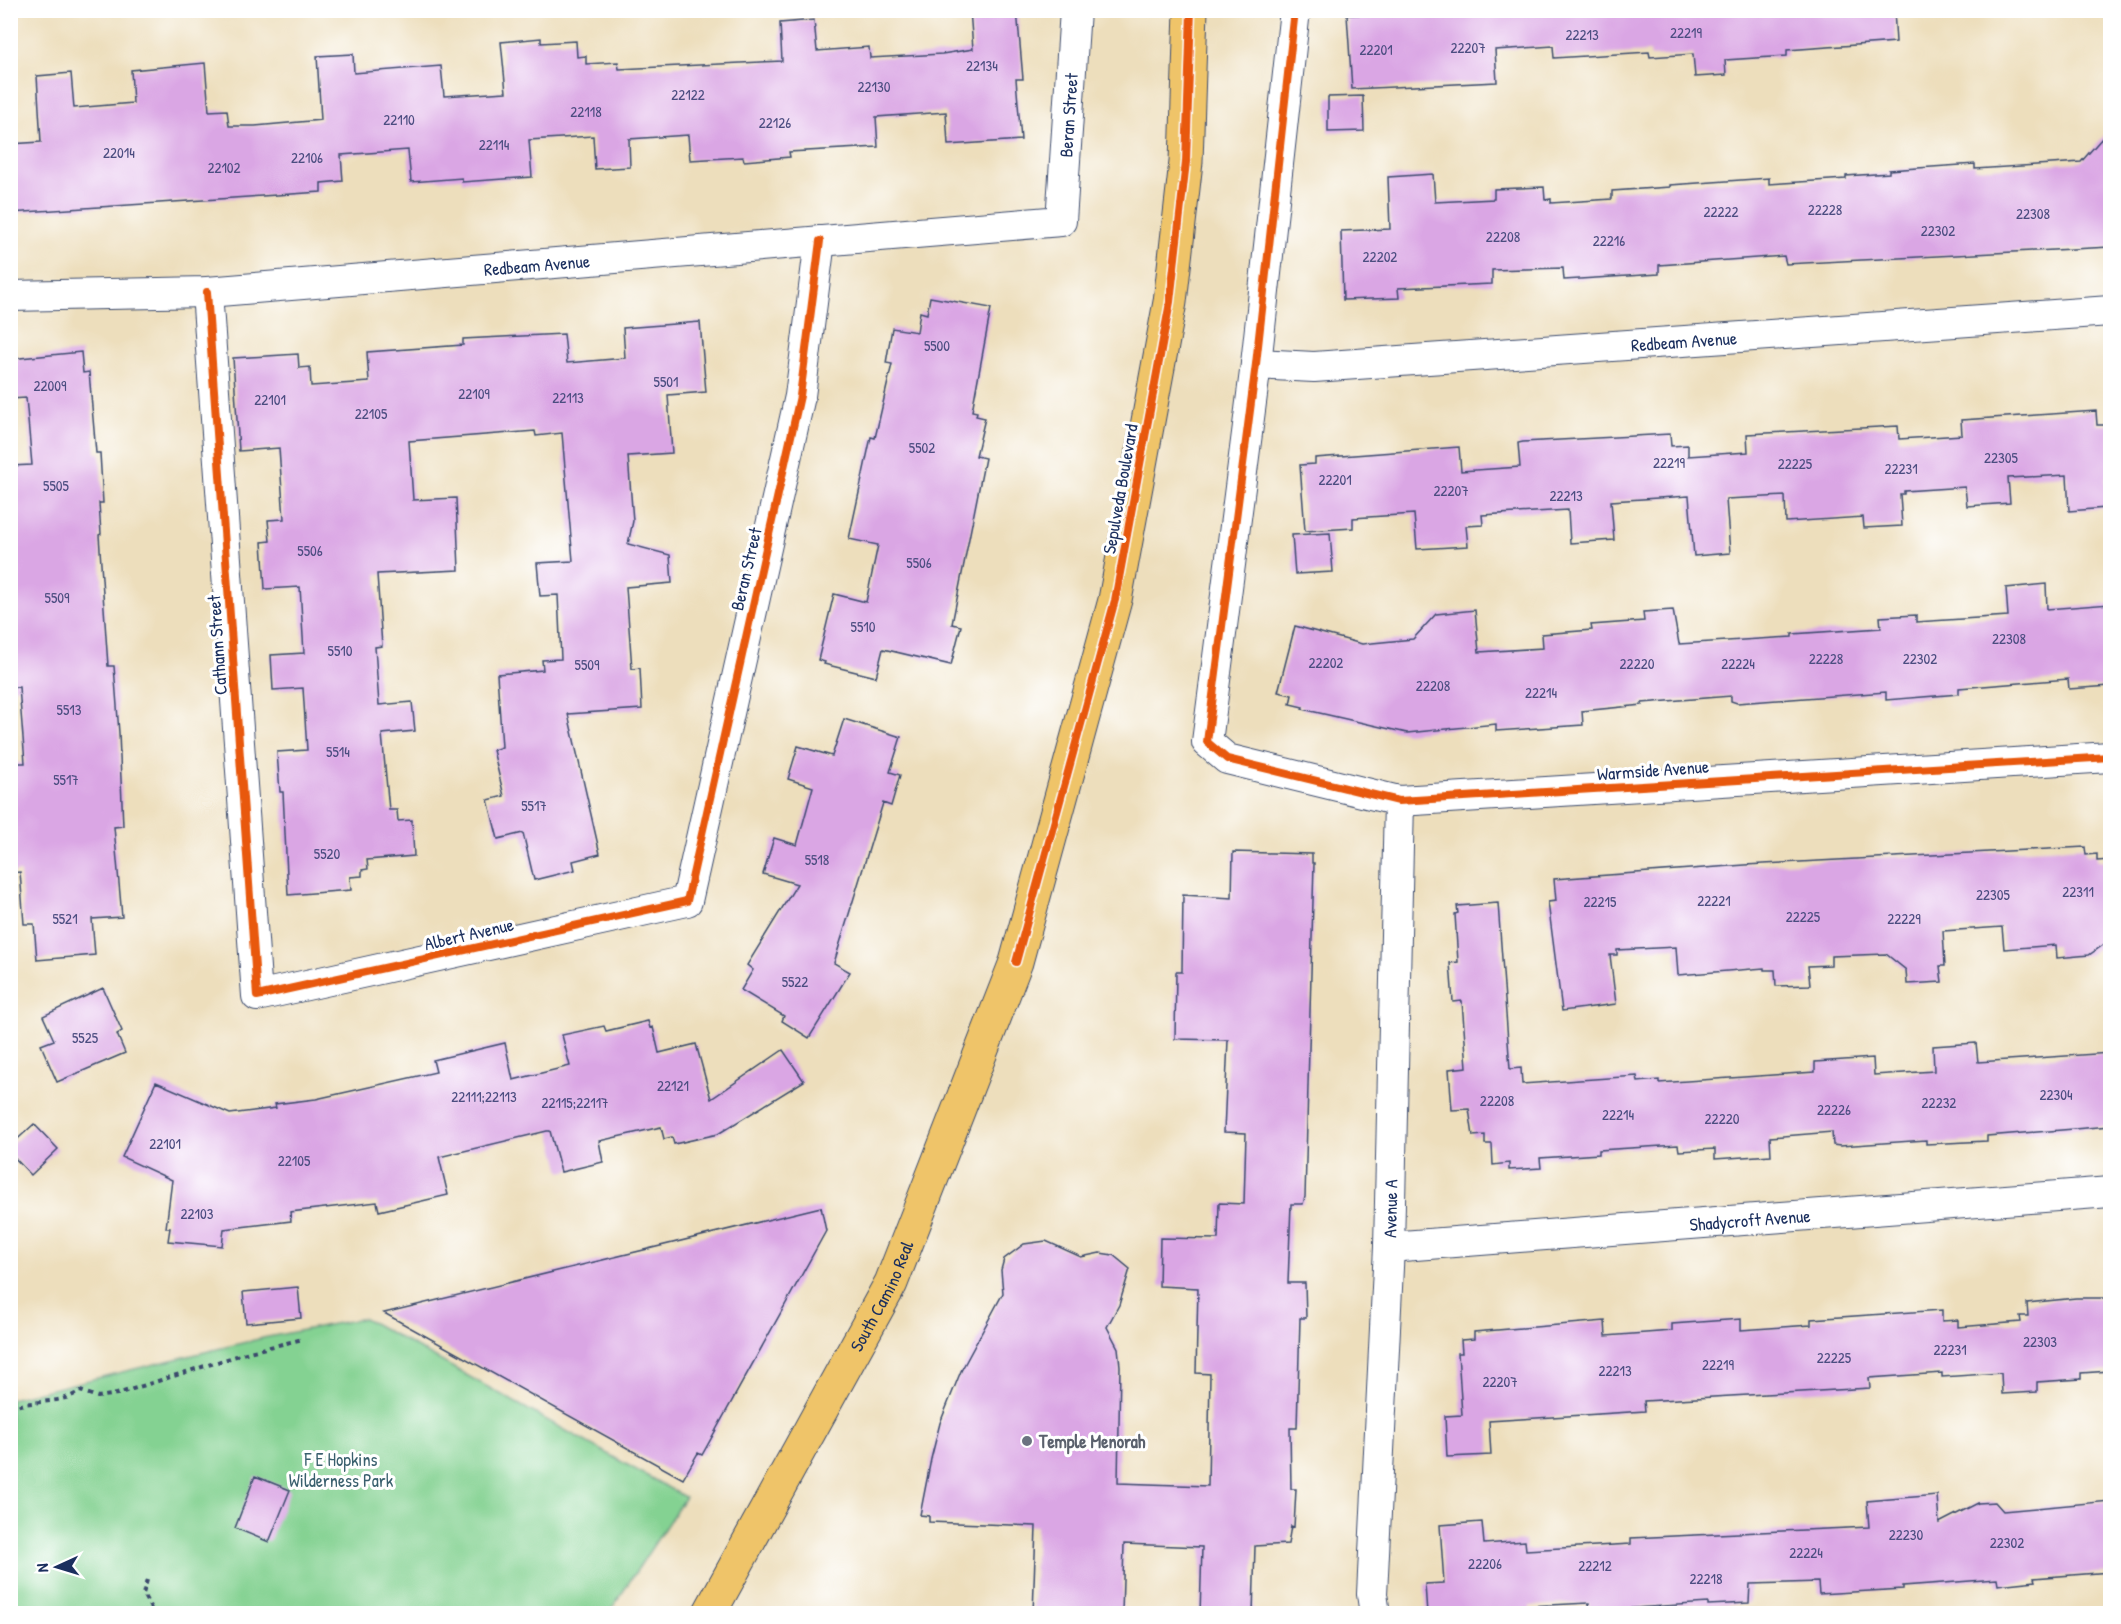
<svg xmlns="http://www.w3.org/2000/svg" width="2121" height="1624" viewBox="0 0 2121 1624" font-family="'Patrick Hand',sans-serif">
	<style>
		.green { fill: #84d292; stroke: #508078; stroke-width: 1.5 }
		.building { fill: #daa6e4 }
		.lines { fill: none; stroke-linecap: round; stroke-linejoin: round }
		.street-casing { stroke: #3a496c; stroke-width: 32 }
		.primary-casing { stroke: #3a496c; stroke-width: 35 }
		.path { stroke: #3a496c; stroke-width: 4; stroke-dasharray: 4.5 4.5; stroke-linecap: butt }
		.street { stroke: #fff; stroke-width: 30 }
		.primary { stroke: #efc469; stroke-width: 33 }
		.cycleway-casing { stroke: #fff; stroke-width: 11 }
		.cycleway { stroke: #e8590c; stroke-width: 8 }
		.worship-dot { fill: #6b7280; stroke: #fff; stroke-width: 2 }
		.labels { text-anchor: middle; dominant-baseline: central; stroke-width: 6; stroke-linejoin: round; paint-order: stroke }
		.number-label { font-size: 15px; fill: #4b4d80 }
		.street-label { font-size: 18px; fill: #1b2f5e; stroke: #fff }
		.worship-label { font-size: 18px; font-weight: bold; fill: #5b616d; stroke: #fff; text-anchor: start }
		.park-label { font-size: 18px; fill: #3a606e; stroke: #fff }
	</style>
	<rect width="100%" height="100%" fill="#fff"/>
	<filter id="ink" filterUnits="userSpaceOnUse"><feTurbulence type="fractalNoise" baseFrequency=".0167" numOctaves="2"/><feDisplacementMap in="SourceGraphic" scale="12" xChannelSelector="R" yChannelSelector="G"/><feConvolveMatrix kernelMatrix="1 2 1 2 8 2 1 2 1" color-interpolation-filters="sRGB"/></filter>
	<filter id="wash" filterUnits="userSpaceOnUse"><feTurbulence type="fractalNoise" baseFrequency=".008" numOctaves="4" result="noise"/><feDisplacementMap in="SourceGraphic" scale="24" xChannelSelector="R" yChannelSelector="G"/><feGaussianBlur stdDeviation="1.35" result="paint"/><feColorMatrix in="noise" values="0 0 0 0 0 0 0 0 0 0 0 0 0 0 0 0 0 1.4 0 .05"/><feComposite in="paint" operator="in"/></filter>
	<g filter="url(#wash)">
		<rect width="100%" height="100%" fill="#eddebc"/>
		<path class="green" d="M364,1318L685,1497L609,1613H11L10,1399L263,1338Z"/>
		<g id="blocks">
			<path class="building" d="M970,10H1017L1023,79H1016L1021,140L948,145L946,112L876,117L878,147L789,152L790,157L744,161L743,157L690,160L688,135L629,139L630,167L595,169L593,136L529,140L532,177L462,182V178L411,182L408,150L341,155L343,181L321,183V192L10,213V144L41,142L37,76L71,73L74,108L133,103L131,70L205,63L209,111L227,110L229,126H255L321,120L317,56L353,54L354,73L441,66L444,96L506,92L501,42L541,38V43L576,41L577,57L586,56V64L618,62L619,69L782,61L780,23L814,20L817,51L869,47L870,58L942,54L973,49Z
				M1371,10H1894L1896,42L1787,50V56L1725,60L1726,75L1695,77L1693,54L1650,57L1649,52L1554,58L1553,46L1495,50L1497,82L1352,89L1347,15L1371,14Z
				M1363,96L1364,131L1328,132V97Z
				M2110,129V247L1786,264L1784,256L1659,265V274L1564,280L1563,268L1492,270V284L1398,288L1399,298L1343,300L1341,231L1390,229L1388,177L1433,174L1435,202L1494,199V189L1544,187L1545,200L1551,199V203L1612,199V191L1670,187V185L1769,178V184L1846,179V176L1889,173V170L1975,164V169L2081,162Z
				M930,297L991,308L972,411L977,412L976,416L985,418L976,456L985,458L952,624L961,626L951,665L883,649L876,677L824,664L825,662L818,660L834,594L866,602L878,545L849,539L871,437L875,438L892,364L886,363L892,328L917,332L920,312L927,314Z
				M700,322L706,392L668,395L672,453L628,456L633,521L628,544L670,555L672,583L626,587L632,669L640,668L642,709L568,714L600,854L573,861L575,870L534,880L523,833L498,839L488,800L504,796L493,750L502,747L497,674L543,670L542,660L561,659L558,595L540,596L537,563L573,561L562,433L536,436L535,431L409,441L413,500L456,498L459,570L377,574L382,646L375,647L379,705L412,702L415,731L382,734L389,810H397L398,821L412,820L414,856L367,860L368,869L362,870V876L350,877L351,890L288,895L283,792H280L277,752L307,750L303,688L273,690L271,655L304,653L300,587L265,589L262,542L270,541L268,520L284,519L279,448L239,451L233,358L298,354L299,368L310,367L311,386L369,382L367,352L463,345V339L564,334L567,363L625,358L623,328Z
				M81,352L83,373L89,372L96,453H100L103,503H99L101,534L99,535L108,666H114L119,733L123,826L114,827L122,917L92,919L95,955L37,960L34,924H24L20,872L10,873V763H25L19,687L10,688V466L32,465L26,398L10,399V359Z
				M2096,411L2097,425H2110V476H2106V508L2069,511L2067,475L2008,478L2010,503L1967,506L1965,487L1904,491V494H1900L1902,526L1864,528L1863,517L1786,522L1785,496L1726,499L1730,553L1694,556L1689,496L1611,501L1614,540L1570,543L1568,510L1482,515L1483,525L1466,526L1468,546L1417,549L1414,514L1353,518V528L1305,531L1300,465L1315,464V458L1459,447L1461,471L1520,467L1518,443L1523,442L1670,434L1671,446L1688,445V456L1748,452L1747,434L1898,426L1899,439L1962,435L1961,420Z
				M1330,533L1333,572L1295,574L1292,535Z
				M2046,584L2047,609L2110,604V686L2069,689L2068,679L1959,688V694L1886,700V692L1737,703L1731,701V696L1642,703V705L1582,711L1583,725L1496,731V724L1407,733L1302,709L1303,707L1290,704L1292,695L1278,692L1295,626L1362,644L1413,639L1436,614L1475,610L1479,652L1543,648L1542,634L1592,630L1591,625L1644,621L1643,612L1673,610L1679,644L1792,637V634L1881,628L1880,617L1916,615V622L2008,616L2006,588Z
				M844,719L901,737L890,772L900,775L891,806L883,803L834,963L850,972L809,1038L782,1021L784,1016L741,990L753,970L747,965L797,884L763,874L774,838L797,845L813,787L788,779L798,746L832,756Z
				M2085,847L2086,855L2097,854V861L2110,860V940L2089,955L2057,958L2056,945L2004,949L2002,927L1943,931L1945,966H1940L1942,982L1907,984L1906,970L1886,954L1831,956V965L1808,966L1810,985L1776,986L1775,970H1764V968L1678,975L1676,947L1617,950V955H1610L1616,1004L1562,1011L1548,902L1556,901L1554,879L1745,865Z
				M1233,852L1312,854V863H1314L1305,1197L1303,1204H1291L1288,1283H1305L1306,1318H1300L1297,1428H1290L1291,1489H1296L1294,1527L1291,1526L1288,1544L1255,1546L1253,1614H1200L1202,1547L1124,1544L1122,1614H1033L1036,1526L929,1522V1516L920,1515L931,1459L940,1423L961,1371L1003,1293L1001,1270L1004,1259L1024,1244L1046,1241L1081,1257L1100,1253L1113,1255L1130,1269L1119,1305L1107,1327L1118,1348L1120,1366L1118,1483L1208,1486L1210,1374L1196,1373L1198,1288L1159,1286L1160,1238L1218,1239L1219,1203L1244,1204L1246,1133L1224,1132L1228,1040L1175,1039L1176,972H1182L1183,895L1232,898Z
				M1498,903L1510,1069L1521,1068L1522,1084L1637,1076L1638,1082L1659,1080V1083L1815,1072V1062L1873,1058L1874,1075L1934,1071L1933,1046L1976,1043L1978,1062L2110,1053V1126L1987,1136V1141L1926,1144V1140L1840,1146L1833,1145L1832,1132L1770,1137L1771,1155L1715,1159V1149L1679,1151L1678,1145L1599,1150V1154L1540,1158L1541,1168L1509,1170V1163L1493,1165L1492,1144H1485V1135L1473,1136L1469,1109L1452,1110L1449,1069L1467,1067L1462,1001L1453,1002L1450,963L1458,962L1455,914L1458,913L1457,906Z
				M103,988L122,1031L117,1034L125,1053L57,1082L41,1045L54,1040L43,1016Z
				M648,1021L650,1028L653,1027L659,1053L696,1044L711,1099L783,1050L804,1081L718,1134L674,1144L672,1137L664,1139L661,1127L599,1141L603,1162L561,1172L550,1131H547L439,1157L448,1195L379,1211L377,1202L290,1212L291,1221L224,1229L222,1246L168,1241L170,1228H166L172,1180L122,1157L156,1082L230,1114L276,1108L275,1104L316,1099L436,1072L433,1060L505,1043L513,1080L570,1066L562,1035L604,1026L606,1031Z
				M34,1124L58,1149L31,1175L10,1153V1146Z
				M821,1207L826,1231L702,1455L698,1453L683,1479L384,1313Z
				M298,1287L301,1318L246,1323L243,1292Z
				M2076,1298H2110V1371L2081,1373V1379L2037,1382V1392L2002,1394L2001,1373L1942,1377V1373L1869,1378L1870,1388L1644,1401L1645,1411L1489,1421L1491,1455L1447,1457L1445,1416L1462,1415L1458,1353H1462L1461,1340L1474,1339V1332L1605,1321L1606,1336L1672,1331V1324L1741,1319V1330L1811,1325V1319L1942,1310V1321L1958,1320V1327L2021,1322L2020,1316H2028L2027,1303Z
				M255,1476L290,1490L269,1542L235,1528Z
				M1937,1495L1939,1523L1978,1503L1995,1502L2003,1511L2110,1501V1572L2034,1578L2035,1581L1998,1585L1997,1579L1903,1586V1589L1819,1594L1818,1582L1750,1584L1749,1603L1708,1605V1603L1590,1611L1589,1603L1530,1606V1614H1427L1425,1584L1444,1583L1440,1525L1482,1522L1484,1544L1525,1541L1526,1550L1631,1544V1538L1869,1527L1867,1501Z"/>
		</g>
	</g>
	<g filter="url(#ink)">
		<use href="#blocks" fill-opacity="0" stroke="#3a496c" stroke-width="1.5"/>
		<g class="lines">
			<defs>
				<g id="street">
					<path d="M1295,10L1256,364L1207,742L1227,759L1399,801L2110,757"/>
					<path d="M207,292L257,996L687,901L800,396L820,241"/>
					<path id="s1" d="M10,296L207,292L1061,221L1075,10"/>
					<path id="s2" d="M1256,364L1314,367L2110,311"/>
					<path id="s3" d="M1389,1247L2110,1192"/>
					<path id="s4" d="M1375,1614L1372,1594L1389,1247L1399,801"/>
				</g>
				<g id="primary">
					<path id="s5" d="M709,1614L891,1283L1016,962L1115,600L1170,302L1186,162L1191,10"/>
				</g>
			</defs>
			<use href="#street" class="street-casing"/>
			<use href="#primary" class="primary-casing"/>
			<path class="path" d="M10,1408C33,1399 61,1405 80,1391L98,1397L117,1394L249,1352L303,1339
				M147,1580L143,1594L154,1614
				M10,1609L20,1614"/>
			<use href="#street" class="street"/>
			<use href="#primary" class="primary"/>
			<defs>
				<path id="cycleway" d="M1295,10L1256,364L1207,742L1227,759L1399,801L2110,757
					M207,292L257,996L687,901L800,396L820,241
					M1016,962L1115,600L1170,302L1186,162L1191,10"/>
			</defs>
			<use href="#cycleway" class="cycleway-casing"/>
			<use href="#cycleway" class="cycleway"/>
		</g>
	</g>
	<circle class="worship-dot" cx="1027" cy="1441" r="6"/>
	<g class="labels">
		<g class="number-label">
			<text x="1686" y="32">22219</text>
			<text x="1582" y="34">22213</text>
			<text x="1468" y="47">22207</text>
			<text x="1376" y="49">22201</text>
			<text x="982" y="65">22134</text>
			<text x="874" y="86">22130</text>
			<text x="688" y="94">22122</text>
			<text x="586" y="111">22118</text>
			<text x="399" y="119">22110</text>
			<text x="775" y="122">22126</text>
			<text x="494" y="144">22114</text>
			<text x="119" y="152">22014</text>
			<text x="307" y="157">22106</text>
			<text x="224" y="167">22102</text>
			<text x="1825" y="209">22228</text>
			<text x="1721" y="211">22222</text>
			<text x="2033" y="213">22308</text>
			<text x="1938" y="230">22302</text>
			<text x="1503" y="236">22208</text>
			<text x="1609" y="240">22216</text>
			<text x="1380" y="256">22202</text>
			<text x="937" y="345">5500</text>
			<text x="666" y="381">5501</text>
			<text x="50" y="385">22009</text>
			<text x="474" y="393">22109</text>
			<text x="568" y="397">22113</text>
			<text x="270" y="399">22101</text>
			<text x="371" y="413">22105</text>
			<text x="922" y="447">5502</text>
			<text x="2001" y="457">22305</text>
			<text x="1669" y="462">22219</text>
			<text x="1795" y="463">22225</text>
			<text x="1901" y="468">22231</text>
			<text x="1335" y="479">22201</text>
			<text x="56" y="485">5505</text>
			<text x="1451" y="490">22207</text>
			<text x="1566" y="495">22213</text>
			<text x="310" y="550">5506</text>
			<text x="919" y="562">5506</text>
			<text x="57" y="597">5509</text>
			<text x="863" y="626">5510</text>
			<text x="2009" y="638">22308</text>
			<text x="340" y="650">5510</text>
			<text x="1826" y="658">22228</text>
			<text x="1920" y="658">22302</text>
			<text x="1326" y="662">22202</text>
			<text x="1637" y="663">22220</text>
			<text x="1738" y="663">22224</text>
			<text x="587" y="664">5509</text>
			<text x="1433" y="685">22208</text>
			<text x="1541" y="692">22214</text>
			<text x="69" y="709">5513</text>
			<text x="338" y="751">5514</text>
			<text x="66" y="779">5517</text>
			<text x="534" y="805">5517</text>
			<text x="327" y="853">5520</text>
			<text x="817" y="859">5518</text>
			<text x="2078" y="891">22311</text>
			<text x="1993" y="894">22305</text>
			<text x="1714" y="900">22221</text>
			<text x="1600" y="901">22215</text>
			<text x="1803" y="916">22225</text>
			<text x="65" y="918">5521</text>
			<text x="1904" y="918">22229</text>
			<text x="795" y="981">5522</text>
			<text x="85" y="1037">5525</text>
			<text x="673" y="1085">22121</text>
			<text x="2056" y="1094">22304</text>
			<text x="484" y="1096">22111;22113</text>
			<text x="1497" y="1100">22208</text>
			<text x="575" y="1102">22115;22117</text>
			<text x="1939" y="1102">22232</text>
			<text x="1834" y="1109">22226</text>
			<text x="1618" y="1114">22214</text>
			<text x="1722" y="1118">22220</text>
			<text x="165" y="1143">22101</text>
			<text x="294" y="1160">22105</text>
			<text x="197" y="1213">22103</text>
			<text x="2040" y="1341">22303</text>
			<text x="1950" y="1349">22231</text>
			<text x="1834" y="1357">22225</text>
			<text x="1718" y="1364">22219</text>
			<text x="1615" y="1370">22213</text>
			<text x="1500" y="1381">22207</text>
			<text x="1906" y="1534">22230</text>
			<text x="2007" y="1542">22302</text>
			<text x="1806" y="1552">22224</text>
			<text x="1485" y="1563">22206</text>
			<text x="1595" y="1565">22212</text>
			<text x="1706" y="1578">22218</text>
		</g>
		<g class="street-label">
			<text stroke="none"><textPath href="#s1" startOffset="1160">Beran Street</textPath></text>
			<text stroke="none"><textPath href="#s1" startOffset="528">Redbeam Avenue</textPath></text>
			<text stroke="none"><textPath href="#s2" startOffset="429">Redbeam Avenue</textPath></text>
			<text transform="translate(1120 489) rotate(-80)">Sepulveda Boulevard</text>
			<text transform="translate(746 569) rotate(-77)">Beran Street</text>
			<text transform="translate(217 645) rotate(-94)">Cathann Street</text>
			<text transform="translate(1653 770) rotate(-4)">Warmside Avenue</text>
			<text transform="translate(469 934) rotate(-13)">Albert Avenue</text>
			<text stroke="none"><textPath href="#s4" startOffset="406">Avenue A</textPath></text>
			<text stroke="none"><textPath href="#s3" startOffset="362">Shadycroft Avenue</textPath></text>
			<text stroke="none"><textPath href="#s5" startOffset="362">South Camino Real</textPath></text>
		</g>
		<g class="worship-label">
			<text x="1039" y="1441">Temple Menorah</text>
		</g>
		<g class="park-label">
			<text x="341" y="1459">F E Hopkins<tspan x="341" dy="21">Wilderness Park</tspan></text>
		</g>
	</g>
	<rect width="2121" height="1624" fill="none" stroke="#fff" stroke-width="36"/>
	<g transform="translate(57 1567) rotate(266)" stroke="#ffffff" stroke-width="4.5" paint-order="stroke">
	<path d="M0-4.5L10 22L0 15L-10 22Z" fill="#1b2f5e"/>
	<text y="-9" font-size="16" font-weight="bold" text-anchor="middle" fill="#1b2f5e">N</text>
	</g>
</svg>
